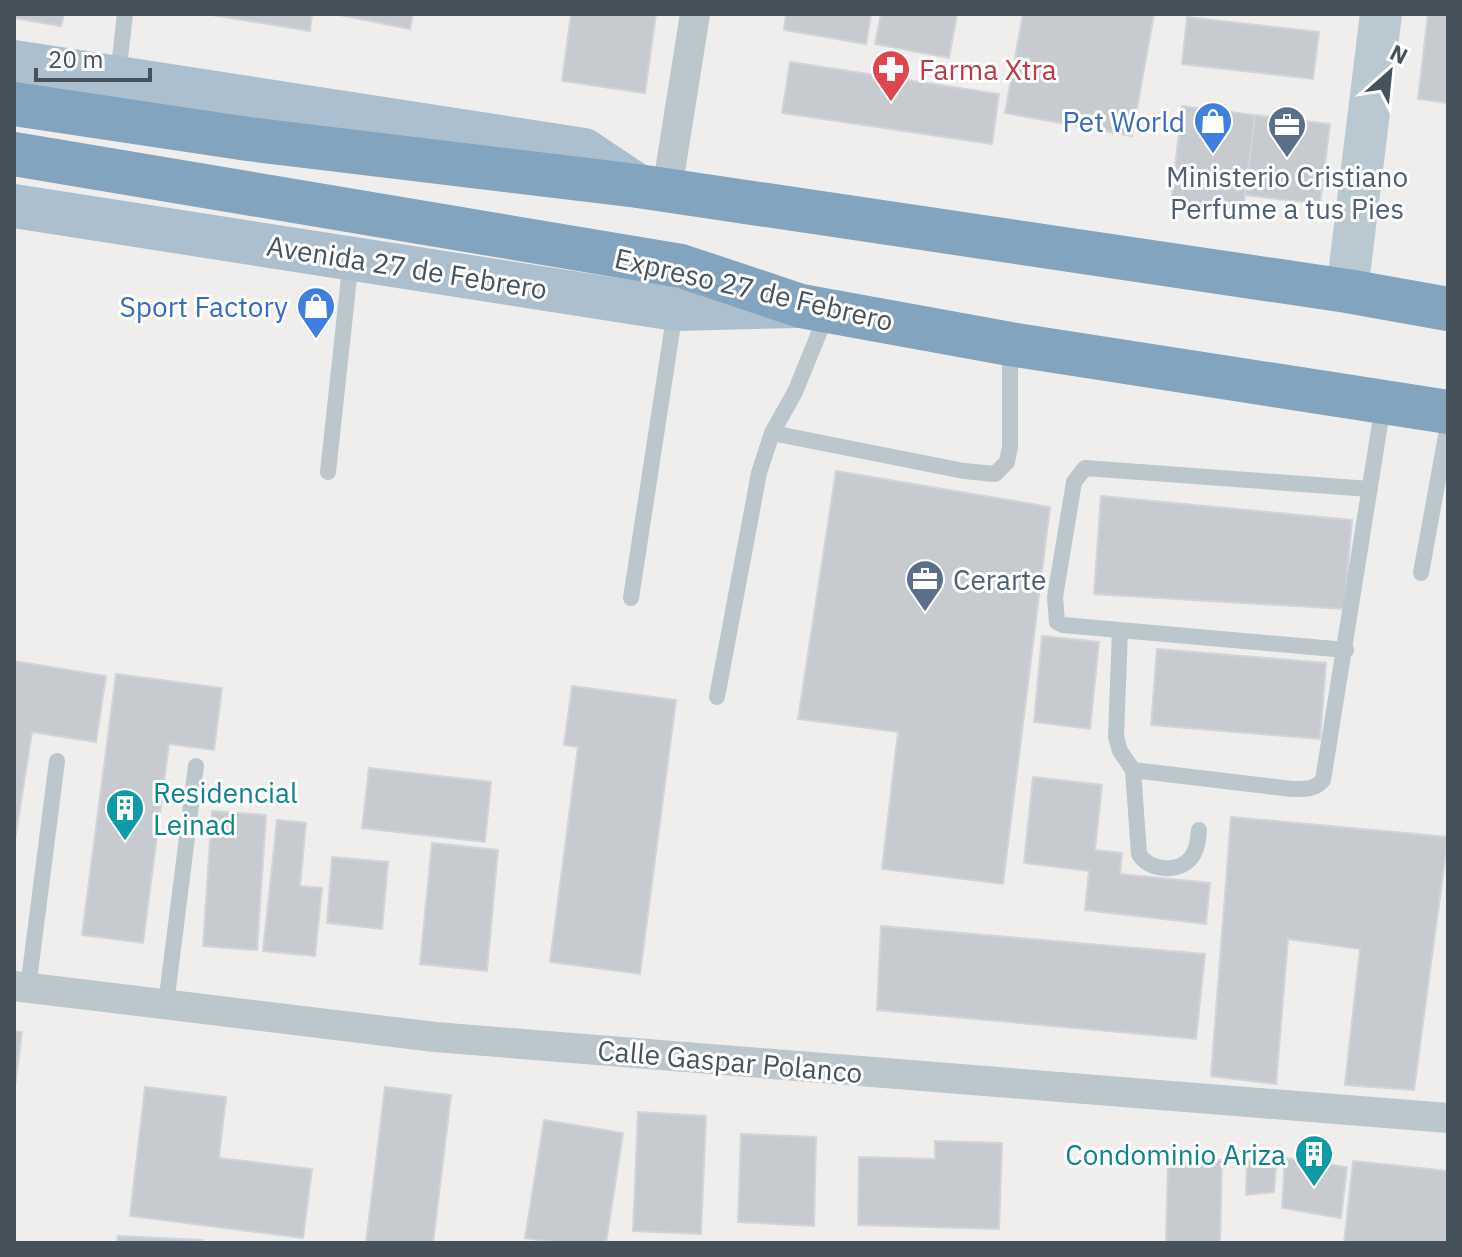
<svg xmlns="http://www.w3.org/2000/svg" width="1462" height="1257" viewBox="0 0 1462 1257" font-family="'IBM Plex Sans',sans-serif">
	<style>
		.building { fill: #c7cbd0; stroke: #d1d4d9; stroke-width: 2 }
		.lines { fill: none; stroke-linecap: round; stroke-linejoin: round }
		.lane { stroke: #bbc6cd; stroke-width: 16 }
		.street { stroke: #bbc6cd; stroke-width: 30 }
		.secondary { stroke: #bac8d2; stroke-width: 42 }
		.primary { stroke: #acbfce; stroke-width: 44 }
		.highway { stroke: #83a4bf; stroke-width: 44 }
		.labels { text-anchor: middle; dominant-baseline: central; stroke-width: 6; stroke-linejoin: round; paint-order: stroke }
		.health-label { font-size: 28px; fill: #be3a42; stroke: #fff; text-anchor: start }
		.shop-label { font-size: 28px; fill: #366cbe; stroke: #fff; text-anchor: end }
		.service-label { font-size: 28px; fill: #4e5e75; stroke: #fff }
		.street-label { font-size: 28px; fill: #45525b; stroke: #fff }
		.culture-label { font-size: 28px; fill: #0d838f; stroke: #fff; text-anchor: start }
	</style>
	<rect width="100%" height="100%" fill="#f0eded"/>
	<path class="building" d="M14,14H64L61,26L14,18Z
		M206,14H312L310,31Z
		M335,14H413L410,29Z
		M571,14H656L645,93L562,81Z
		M786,14H871L866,44L784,30Z
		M881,14H957L949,58L875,44Z
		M1023,14H1154L1132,136L1005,113Z
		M1428,14H1448V103L1418,99Z
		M1187,17L1319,32L1313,79L1182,64Z
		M790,62L999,94L992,144L782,113Z
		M1182,106L1255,115L1243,211L1171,202Z
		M1255,115L1330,124L1320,204L1245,195Z
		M836,471L1050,507L1003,884L882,869L898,732L798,719Z
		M1101,496L1352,520L1344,609L1094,594Z
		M1042,636L1099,642L1090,729L1034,722Z
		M1157,649L1326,663L1320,739L1151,725Z
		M14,661L106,676L96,742L32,732L14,846Z
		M116,674L222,688L214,750L169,744L143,943L82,935Z
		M572,686L676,700L640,974L550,962L578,747L564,745Z
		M369,768L491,782L485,842L362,828Z
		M1033,777L1102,785L1095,850L1122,853L1120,874L1210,883L1206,924L1085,910L1089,871L1024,863Z
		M212,811L266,815L257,950L203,946Z
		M1231,817L1448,837L1414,1090L1345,1085L1360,949L1288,939L1276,1084L1211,1076Z
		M277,820L306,823L300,886L322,888L315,956L263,951Z
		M432,843L498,850L487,971L420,964Z
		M332,857L388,862L382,929L327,923Z
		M881,926L1205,954L1196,1039L877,1010Z
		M14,1031L22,1032L14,1094Z
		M145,1087L226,1097L219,1158L312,1169L303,1238L130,1216Z
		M385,1087L451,1095L433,1243H366Z
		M638,1112L706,1116L701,1234L633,1231Z
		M544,1120L623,1133L606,1243H558L525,1238Z
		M741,1134L816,1137L814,1226L738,1222Z
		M935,1141L1002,1143L999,1229L858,1225L859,1157L935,1159Z
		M1285,1158L1347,1167L1341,1218L1282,1208Z
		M1168,1159L1222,1160L1220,1243H1166Z
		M1247,1159L1276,1166L1274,1192L1246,1195Z
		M1353,1161L1448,1171V1243H1344Z
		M118,1236L202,1240V1243H117Z"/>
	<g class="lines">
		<path class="lane" d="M118,76L125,14
			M772,433L795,392L828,311
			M328,472L351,259
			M1421,573L1448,425
			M631,598L675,311
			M1120,630L1116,737L1120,751L1133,770L1292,789C1304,789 1315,790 1323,780L1383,405
			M1346,650L1063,625L1057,622L1055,597L1074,482L1085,468L1370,489
			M717,697L759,473L772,433L964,471L995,474L1007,462L1010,447V346
			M1133,770L1139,854C1148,870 1176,873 1189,860C1197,852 1198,841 1199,830
			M28,988L57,761
			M166,1004L196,766"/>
		<path class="street" d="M667,190L695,14
			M14,986L435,1037L1448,1118"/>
		<path class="secondary" d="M1347,291L1381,14"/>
		<path class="primary" d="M14,62L584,150L638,186
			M14,206L675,309L796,306"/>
		<path class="highway" d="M14,104L248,139L638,186L1347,291L1448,309
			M14,154L681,266L801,306L1010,344L1448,412"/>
	</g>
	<defs>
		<symbol id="pharmacy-pin" viewBox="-11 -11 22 30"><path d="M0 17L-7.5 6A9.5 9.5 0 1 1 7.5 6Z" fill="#e0444e" stroke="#fff"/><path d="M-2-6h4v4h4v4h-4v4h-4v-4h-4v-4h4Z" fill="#fff"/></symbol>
		<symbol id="shop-pin" viewBox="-11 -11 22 30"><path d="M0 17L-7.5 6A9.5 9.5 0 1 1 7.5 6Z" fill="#3f7fe0" stroke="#fff"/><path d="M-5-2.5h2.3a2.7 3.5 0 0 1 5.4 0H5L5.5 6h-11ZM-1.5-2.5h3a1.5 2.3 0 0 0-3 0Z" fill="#fff"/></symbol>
		<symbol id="office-pin" viewBox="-11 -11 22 30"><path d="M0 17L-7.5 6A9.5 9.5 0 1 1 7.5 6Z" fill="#5c6f8a" stroke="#fff"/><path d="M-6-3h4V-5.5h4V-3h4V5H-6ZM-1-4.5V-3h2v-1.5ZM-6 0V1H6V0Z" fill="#fff"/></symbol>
		<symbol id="building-pin" viewBox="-11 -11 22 30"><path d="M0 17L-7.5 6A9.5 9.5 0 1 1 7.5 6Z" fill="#0f9aa8" stroke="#fff"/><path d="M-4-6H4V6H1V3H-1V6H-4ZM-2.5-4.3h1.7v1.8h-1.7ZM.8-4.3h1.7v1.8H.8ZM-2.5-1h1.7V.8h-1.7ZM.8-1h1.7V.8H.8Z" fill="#fff"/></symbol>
	</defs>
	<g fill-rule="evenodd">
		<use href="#pharmacy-pin" x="869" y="47" width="44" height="60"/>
		<use href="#shop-pin" x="1191" y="99" width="44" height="60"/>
		<use href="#office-pin" x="1265" y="103" width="44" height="60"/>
		<use href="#shop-pin" x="294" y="284" width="44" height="60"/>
		<use href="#office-pin" x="903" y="557" width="44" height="60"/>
		<use href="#building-pin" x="103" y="786" width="44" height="60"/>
		<use href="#building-pin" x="1292" y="1132" width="44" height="60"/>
	</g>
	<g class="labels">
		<g class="health-label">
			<text x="919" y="69">Farma Xtra</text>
		</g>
		<g class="shop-label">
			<text x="1185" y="121">Pet World</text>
			<text x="288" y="306">Sport Factory</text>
		</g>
		<g class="service-label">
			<text x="1287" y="176">Ministerio Cristiano<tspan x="1287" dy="32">Perfume a tus Pies</tspan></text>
			<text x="953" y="579" text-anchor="start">Cerarte</text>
		</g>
		<g class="street-label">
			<text transform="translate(407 267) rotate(9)">Avenida 27 de Febrero</text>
			<text transform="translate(754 289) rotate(13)">Expreso 27 de Febrero</text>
			<text transform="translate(730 1061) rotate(5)">Calle Gaspar Polanco</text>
		</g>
		<g class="culture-label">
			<text x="153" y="792">Residencial<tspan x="153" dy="32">Leinad</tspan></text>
			<text x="1286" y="1154" text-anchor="end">Condominio Ariza</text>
		</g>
	</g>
	<rect width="1462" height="1257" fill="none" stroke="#45525b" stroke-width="32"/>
	<g transform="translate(1390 72) rotate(27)" stroke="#ffffff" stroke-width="6" paint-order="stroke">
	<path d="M0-6L14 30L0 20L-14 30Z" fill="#45525b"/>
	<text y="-12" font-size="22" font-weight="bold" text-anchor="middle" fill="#45525b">N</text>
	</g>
	<path d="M36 68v12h114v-12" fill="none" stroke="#45525b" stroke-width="4"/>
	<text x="48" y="68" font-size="24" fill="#45525b" stroke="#ffffff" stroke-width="6" paint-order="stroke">20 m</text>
</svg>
